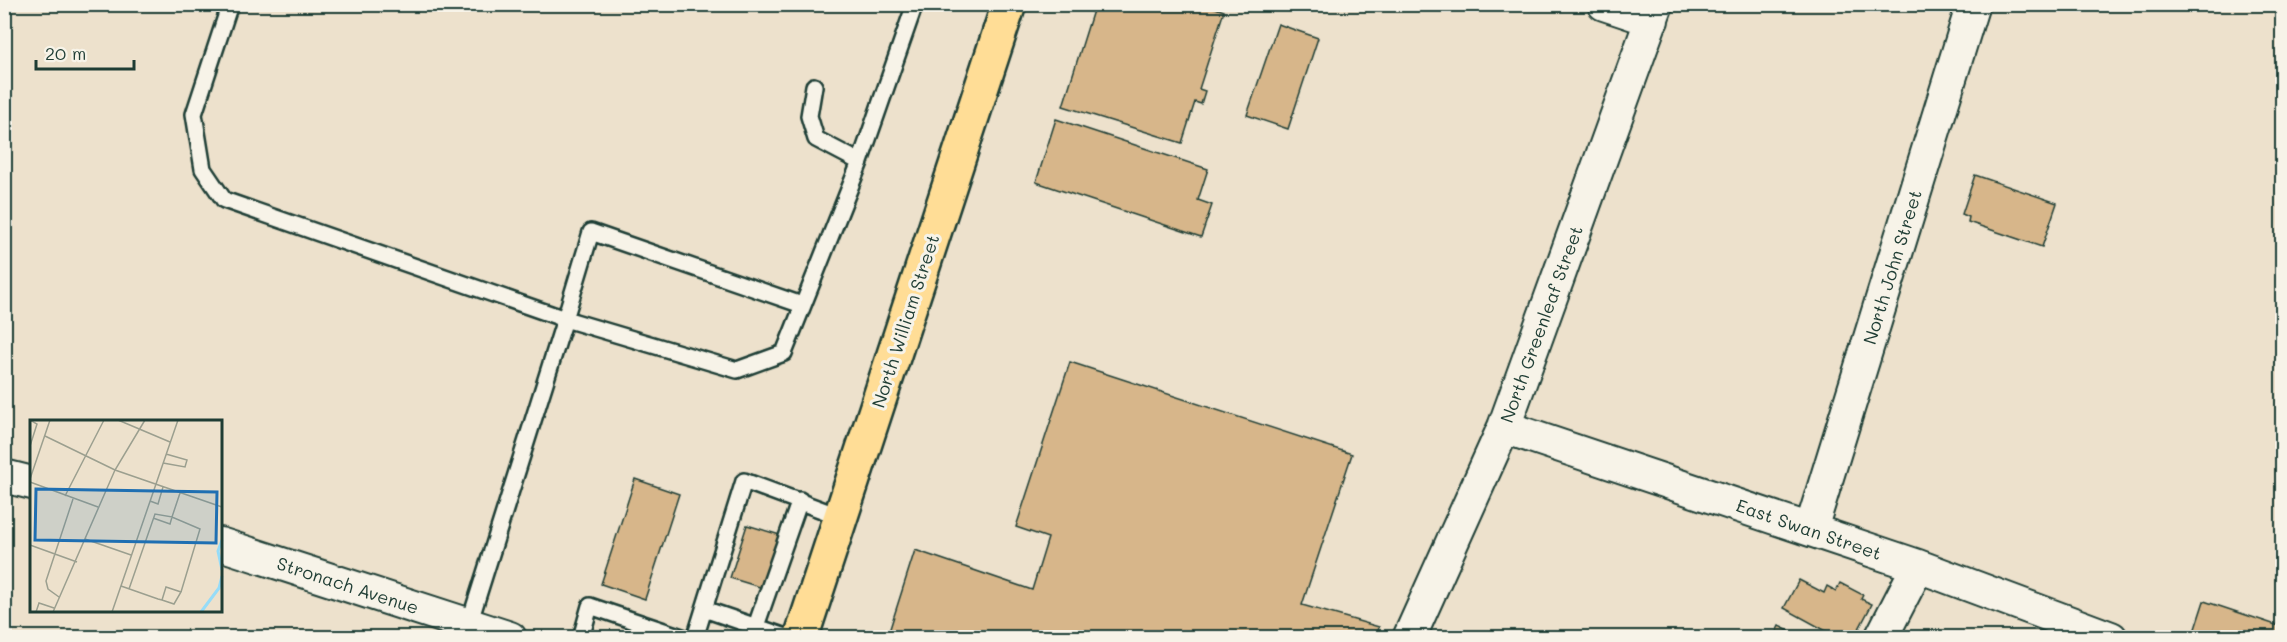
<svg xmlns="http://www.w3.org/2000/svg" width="2287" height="642" viewBox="0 0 2287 642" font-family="Mali,sans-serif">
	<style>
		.building { fill: #d7b68a; stroke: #1f3d34; stroke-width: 1.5 }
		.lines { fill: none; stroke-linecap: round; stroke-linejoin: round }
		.service-casing { stroke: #1f3d34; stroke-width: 20 }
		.minor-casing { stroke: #1f3d34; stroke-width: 36 }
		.primary-casing { stroke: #1f3d34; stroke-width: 38 }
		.service { stroke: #f7f3e8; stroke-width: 15 }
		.minor { stroke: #f7f3e8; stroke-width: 32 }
		.primary { stroke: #ffdd96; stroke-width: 33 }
		.labels { text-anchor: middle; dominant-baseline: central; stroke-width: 6; stroke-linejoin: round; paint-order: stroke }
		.street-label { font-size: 18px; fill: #1f3d34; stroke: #f7f3e8 }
		.inset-river { fill: none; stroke: #96dcf8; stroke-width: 3 }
		.inset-road { fill: none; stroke: #9b9f8f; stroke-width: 1.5 }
		.view { fill: #1f6fb2; fill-opacity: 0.15; stroke: #1f6fb2; stroke-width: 3 }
		.inset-edge { fill: none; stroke: #1f3d34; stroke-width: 3 }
	</style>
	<rect width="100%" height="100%" fill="#ede1cc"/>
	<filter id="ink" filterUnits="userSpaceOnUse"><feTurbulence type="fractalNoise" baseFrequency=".0167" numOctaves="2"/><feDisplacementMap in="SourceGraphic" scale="12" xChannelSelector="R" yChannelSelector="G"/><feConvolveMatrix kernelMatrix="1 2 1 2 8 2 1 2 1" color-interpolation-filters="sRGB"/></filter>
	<g filter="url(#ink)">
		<path class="building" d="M1095,4H1204L1224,11L1199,89L1205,91L1201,104L1195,102L1182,143L1063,106Z
			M1278,24L1318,38L1288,129L1247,115Z
			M1056,119L1208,169L1198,200L1212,205L1201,237L1036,182Z
			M1975,175L2057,203L2042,247L1968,222L1969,217L1962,214Z
			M1070,362L1352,454L1302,605L1379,627L1376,638H887L915,550L1032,590L1048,538L1016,527Z
			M635,479L679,494L645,599L601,584Z
			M747,525L780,535L763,588L730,578Z
			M1799,580L1824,593L1827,586L1836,591L1840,583L1863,595L1861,599L1872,604L1854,638L1843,633L1839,638L1784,608Z
			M2204,601L2282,627V638H2192Z
			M1779,626L1793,633L1801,638H1773Z"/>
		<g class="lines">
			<defs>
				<path id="service" d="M230,4L194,114L203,169L224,200L565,319L591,232L802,305
					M814,86L809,116L816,139L860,162
					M704,609L789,638
					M469,624L565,319L737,370L784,353L860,162L915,4
					M756,626L800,500
					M581,638L590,606L685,638
					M695,638L744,481L841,517"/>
				<path id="minor" d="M1604,4L1652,20
					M1504,427L1918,566L2111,638
					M4,476L32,483
					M1811,529L1973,4
					M220,544L510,638
					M1409,638L1504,427L1657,4
					M1881,638L1918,566"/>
				<path id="primary" d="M801,638L1009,4"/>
			</defs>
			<use href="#service" class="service-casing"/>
			<use href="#minor" class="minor-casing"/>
			<use href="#primary" class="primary-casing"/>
			<use href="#service" class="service"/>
			<use href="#minor" class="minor"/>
			<use href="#primary" class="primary"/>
		</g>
	</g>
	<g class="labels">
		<g class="street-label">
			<text transform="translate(1892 267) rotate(-73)">North John Street</text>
			<text transform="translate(905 321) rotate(-72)">North William Street</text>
			<text transform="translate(1541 324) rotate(-70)">North Greenleaf Street</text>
			<text transform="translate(1809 529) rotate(19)">East Swan Street</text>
			<text transform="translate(348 585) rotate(18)">Stronach Avenue</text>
		</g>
	</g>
	<g transform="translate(30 420)">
		<rect width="192" height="192" fill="#ede1cc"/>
		<path class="inset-river" d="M192,120L188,131L192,150M171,192L189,168L192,156"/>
		<path class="inset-road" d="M88,0L140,22M15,16L85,50L192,87M0,26L7,4L0,0M133,43L155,47L157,40L136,34M0,59L20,0M0,62L68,87M35,76L74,0M120,81L128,84L133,67M123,98L140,104L142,97L170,109L151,172M55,119L101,135M0,125L47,142M91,166L128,179L132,180L144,184L151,172L136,167L132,180M99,169L125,94L142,97L150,73M29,177L18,169L16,161L43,79M6,192L9,183L24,188M23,192L85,50L115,0M82,192L148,0"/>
		<path class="view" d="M6,69L187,72L186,123L5,120Z"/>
		<rect width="192" height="192" class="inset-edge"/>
	</g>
	<rect width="2287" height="642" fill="none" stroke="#f7f3e8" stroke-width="24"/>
	<rect x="12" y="12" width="2263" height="618" fill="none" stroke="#1f3d34" stroke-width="2" filter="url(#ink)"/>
	<path d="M36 60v9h98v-9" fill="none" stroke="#1f3d34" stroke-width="3"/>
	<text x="45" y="60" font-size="18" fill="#1f3d34" stroke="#f7f3e8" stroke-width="4.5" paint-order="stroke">20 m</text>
</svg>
